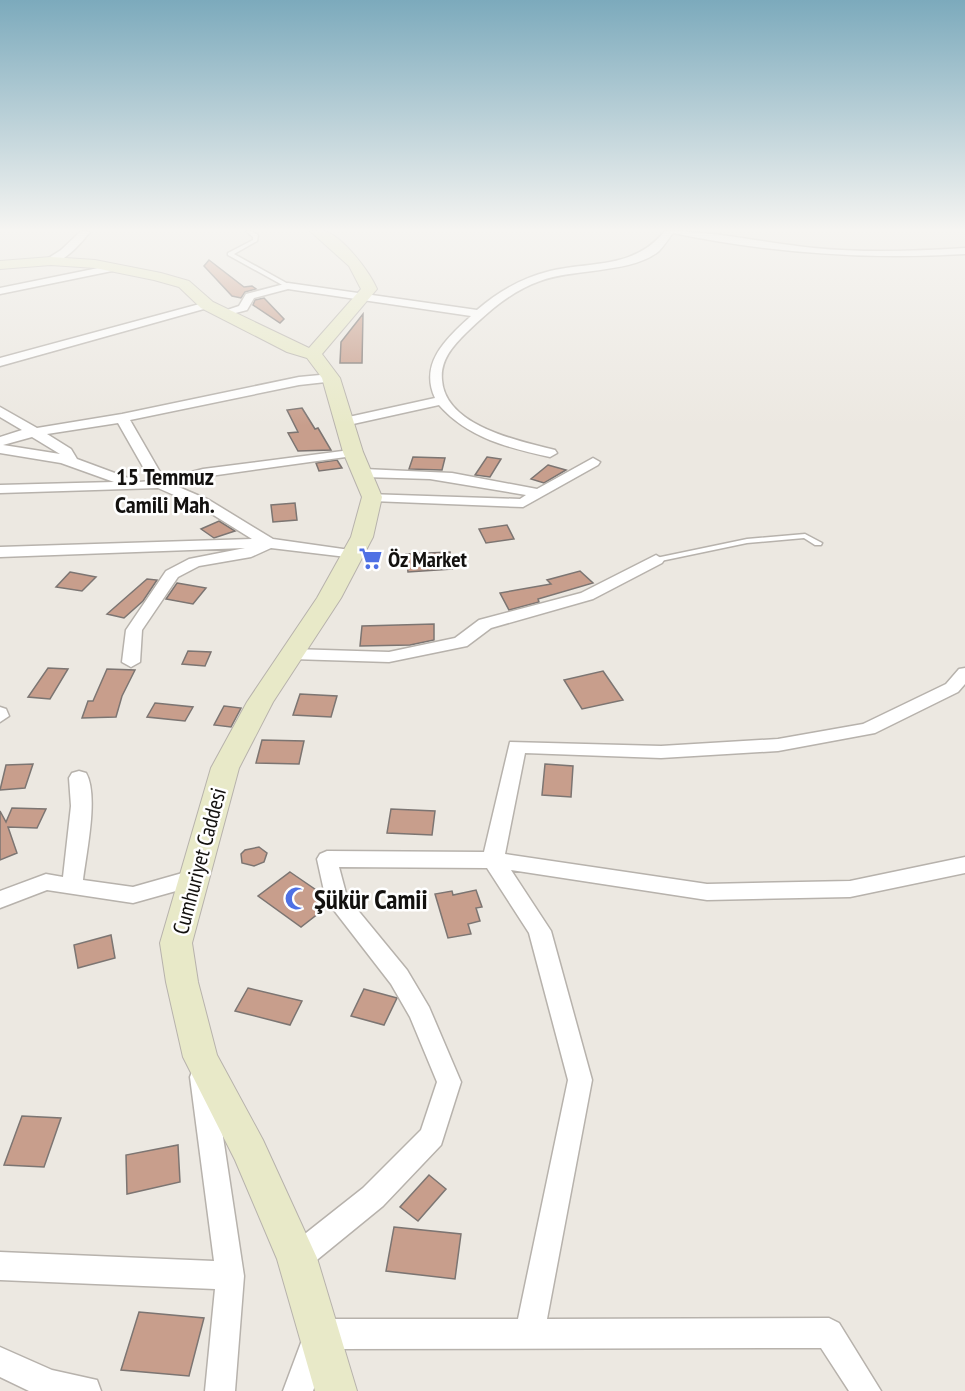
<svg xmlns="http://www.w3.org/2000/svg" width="965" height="1391" viewBox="0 0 965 1391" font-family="'PT Sans Narrow',sans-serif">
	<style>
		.building { fill: #c89e8c; stroke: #7c7572; stroke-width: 1.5 }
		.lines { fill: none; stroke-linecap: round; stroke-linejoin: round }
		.lane-casing { stroke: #b7b2ac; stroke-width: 3 }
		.street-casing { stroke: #b7b2ac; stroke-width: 3 }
		.secondary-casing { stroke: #b7b2ac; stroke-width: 2 }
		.lane { fill: #fff; fill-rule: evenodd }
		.street { fill: #fff; fill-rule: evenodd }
		.secondary { fill: #e8e9c8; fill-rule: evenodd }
		.labels { text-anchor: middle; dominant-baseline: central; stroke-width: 5; stroke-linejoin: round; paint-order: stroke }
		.poi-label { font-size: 22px; font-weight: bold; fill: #13110f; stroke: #fff; text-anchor: start }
		.street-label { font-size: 22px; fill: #13110f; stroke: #fff }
		.far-district-label { font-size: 24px; font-weight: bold; fill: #13110f; stroke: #fff }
		.near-poi-label { font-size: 27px; font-weight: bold; fill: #13110f; stroke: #fff; text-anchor: start }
	</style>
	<rect width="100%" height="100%" fill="#ece8e1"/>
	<path class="building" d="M209,260L244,287L252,286L256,289L245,292L241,298L232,296L204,266Z
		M264,298L284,319L280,323L253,305L255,300Z
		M363,314L362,363H340L341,342Z
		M302,408L315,429L318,428L331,450L298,451L288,433L298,432L287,410Z
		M413,457L445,458L442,470L409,469Z
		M487,457L501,459L490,477L475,475Z
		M337,460L342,468L319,471L316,463Z
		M548,465L566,470L544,483L531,479Z
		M295,503L297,520L273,522L271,505Z
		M219,521L235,531L214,538L201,529Z
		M507,525L514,539L486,543L479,529Z
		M450,552L452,569L408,572L406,554Z
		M580,571L593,583L538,599L539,602L509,610L500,593L551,584L547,580Z
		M70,572L96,577L82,591L56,587Z
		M147,579L157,580L143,601L124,618L107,614Z
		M177,583L206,588L193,604L166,599Z
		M434,624V640L410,645L360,646L362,626Z
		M188,651L211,652L205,666L182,664Z
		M48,668L68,669L50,699L28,697Z
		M107,669L135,670L122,696L116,717L82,718L88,701H93Z
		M603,671L623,700L582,709L564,680Z
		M300,694L337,696L331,717L293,715Z
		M155,703L193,707L185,721L147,717Z
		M224,706L241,708L231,727L214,725Z
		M262,740L304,741L299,764L256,763Z
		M33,764L25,788L0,790L6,765Z
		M545,764L573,766L571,797L542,795Z
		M12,808L46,809L37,828L8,827L17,853L0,860V811L6,822Z
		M391,809L435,811L432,835L387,833Z
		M259,847L267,853L264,862L254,866L242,863L241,854L245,850Z
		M290,872L322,894L328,906L301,927L258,896Z
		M476,890L482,907L476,908L480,921L468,924L471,934L448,938L435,894L452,891L453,895Z
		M111,935L115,958L78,968L74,945Z
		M248,988L302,1001L290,1025L235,1011Z
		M364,989L397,998L384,1025L351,1016Z
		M22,1116L61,1118L44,1167L4,1165Z
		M178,1145L180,1182L127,1194L126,1155Z
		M429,1175L446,1189L418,1221L400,1207Z
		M394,1227L461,1234L455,1279L386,1271Z
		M139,1312L204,1318L189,1376L121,1370Z"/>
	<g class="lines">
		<defs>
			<path id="lane" d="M246,231H251L258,235L257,241L234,254L290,285V287H286L228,255V253L253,240V237Z
				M805,534L822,543L821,545H815L804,538L747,543L656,562L652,560L656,558L747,539Z"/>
			<path id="street" d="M81,231L90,232C81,243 63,265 47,263V259L61,250Z
				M665,231C715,231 764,243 814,248C865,253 914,251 965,248V254C866,260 770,253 673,233C668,239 664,246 659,251C631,274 574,268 540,281C511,291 488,312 466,333C453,346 440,360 442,380C445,426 519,441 555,450L557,453L550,457C509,448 468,438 439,405L344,426L337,422L344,418L435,398C419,363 446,339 471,316L288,289L254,298L247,310L224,316L218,313L239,306L246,294L288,283L477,310C499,291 522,278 550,271C594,261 634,269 665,231Z
				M113,265L118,268L117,270L0,294V288Z
				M207,302L211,303V307L0,366V358Z
				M331,374L335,375V381L299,385L130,420L164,479L203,469L358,449L360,452L353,456L203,477L174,485L209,500L273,539L350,550L355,552L358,555L355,558L271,548L251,557L199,566L178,577L142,630L140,662L131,667L122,662L126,630L166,571L189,559L245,548L0,557V547L252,539L199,506L158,488L0,493V485L114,482L61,463L0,453V437L22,430L0,417V407L37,428L122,414L299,377ZM118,423L151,481L139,482L77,459L71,449L47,434ZM32,437L60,454L3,445Z
				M593,458L600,462L598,465L523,507L372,501L367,500L365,497L367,494L520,499L526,495L430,479L364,477L357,473L364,469L452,473L537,489Z
				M656,555L664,560L662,563L593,599L491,628L467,646L389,662L292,659L283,654L292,649L389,652L455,638L479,620L581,593Z
				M965,668V684L958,692L875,733L778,751L661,758L525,753L505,854L707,884L850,881L965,857V873L850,897L707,900L511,870L551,931L592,1080L547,1319L829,1318L839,1323L881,1391H849L821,1348L328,1349L313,1391H283L308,1324L318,1319H518L568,1080L529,933L487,868L339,867L347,897L407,970L429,1007L461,1082L441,1145L383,1206L307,1268L297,1272L287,1268L283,1258L287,1248L363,1188L421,1130L437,1082L410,1017L391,984L326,900L317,859L320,854L327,851L484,852L510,742L661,746L778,739L863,724L946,684L959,669Z
				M0,707L6,709L9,716L0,722Z
				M79,771L86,773C99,795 86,854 83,880L133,887L193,870L201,872L204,878L201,884L133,903L47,890L0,908V891L46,874L63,877L71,806L69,778L72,773Z
				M202,1066L211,1069L214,1077L244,1276L235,1391H205L215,1289L0,1280V1252L214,1261L190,1077L193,1069Z
				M0,1347L52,1370L97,1380L101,1391H29L0,1377Z"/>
			<path id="secondary" d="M310,231C314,231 321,230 325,231C343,237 370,272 377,289L322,354L340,378L363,452L382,497L373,537L341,598L273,702L239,768L192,943L198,982L217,1055L263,1140L317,1258L357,1391H315L277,1259L235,1160L183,1057L166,982L160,943L211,768L247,702L317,598L351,537L362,497L343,452L322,378L307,358L287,352L201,308L179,287L154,280L95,268L51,265L0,269V261L51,257L95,260L161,273L189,281L213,302L309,348L361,289L349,266Z"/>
		</defs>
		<use href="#lane" class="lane-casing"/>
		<use href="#street" class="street-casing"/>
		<use href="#secondary" class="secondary-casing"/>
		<use href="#lane" class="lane"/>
		<use href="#street" class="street"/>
		<use href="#secondary" class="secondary"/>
	</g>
	<linearGradient id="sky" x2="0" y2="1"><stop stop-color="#7caabc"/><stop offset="0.54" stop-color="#f6f5f2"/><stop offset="1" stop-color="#f6f5f2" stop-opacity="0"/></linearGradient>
	<rect width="965" height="426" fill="url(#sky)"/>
	<defs>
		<symbol id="supermarket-bare" viewBox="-9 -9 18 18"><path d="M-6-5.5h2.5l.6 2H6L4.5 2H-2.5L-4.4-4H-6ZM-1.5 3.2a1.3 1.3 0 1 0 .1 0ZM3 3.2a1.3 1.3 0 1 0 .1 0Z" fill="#4e70e4" stroke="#fff" stroke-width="2.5" paint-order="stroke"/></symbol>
		<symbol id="mosque-bare" viewBox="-9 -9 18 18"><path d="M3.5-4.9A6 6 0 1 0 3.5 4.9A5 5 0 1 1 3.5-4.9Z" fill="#4e70e4" stroke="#fff" stroke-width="2.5" paint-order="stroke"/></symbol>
	</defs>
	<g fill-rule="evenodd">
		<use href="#supermarket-bare" x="354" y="542" width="33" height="33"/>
		<use href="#mosque-bare" x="280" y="882" width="33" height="33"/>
	</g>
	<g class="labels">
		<g class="poi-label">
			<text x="388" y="559">Öz Market</text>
		</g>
		<g class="street-label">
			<text transform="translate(199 861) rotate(-75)">Cumhuriyet Caddesi</text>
		</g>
		<g class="far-district-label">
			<text x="165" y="476">15 Temmuz<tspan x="165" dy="28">Camili Mah.</tspan></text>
		</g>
		<g class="near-poi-label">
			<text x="314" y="899">Şükür Camii</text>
		</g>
	</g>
</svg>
